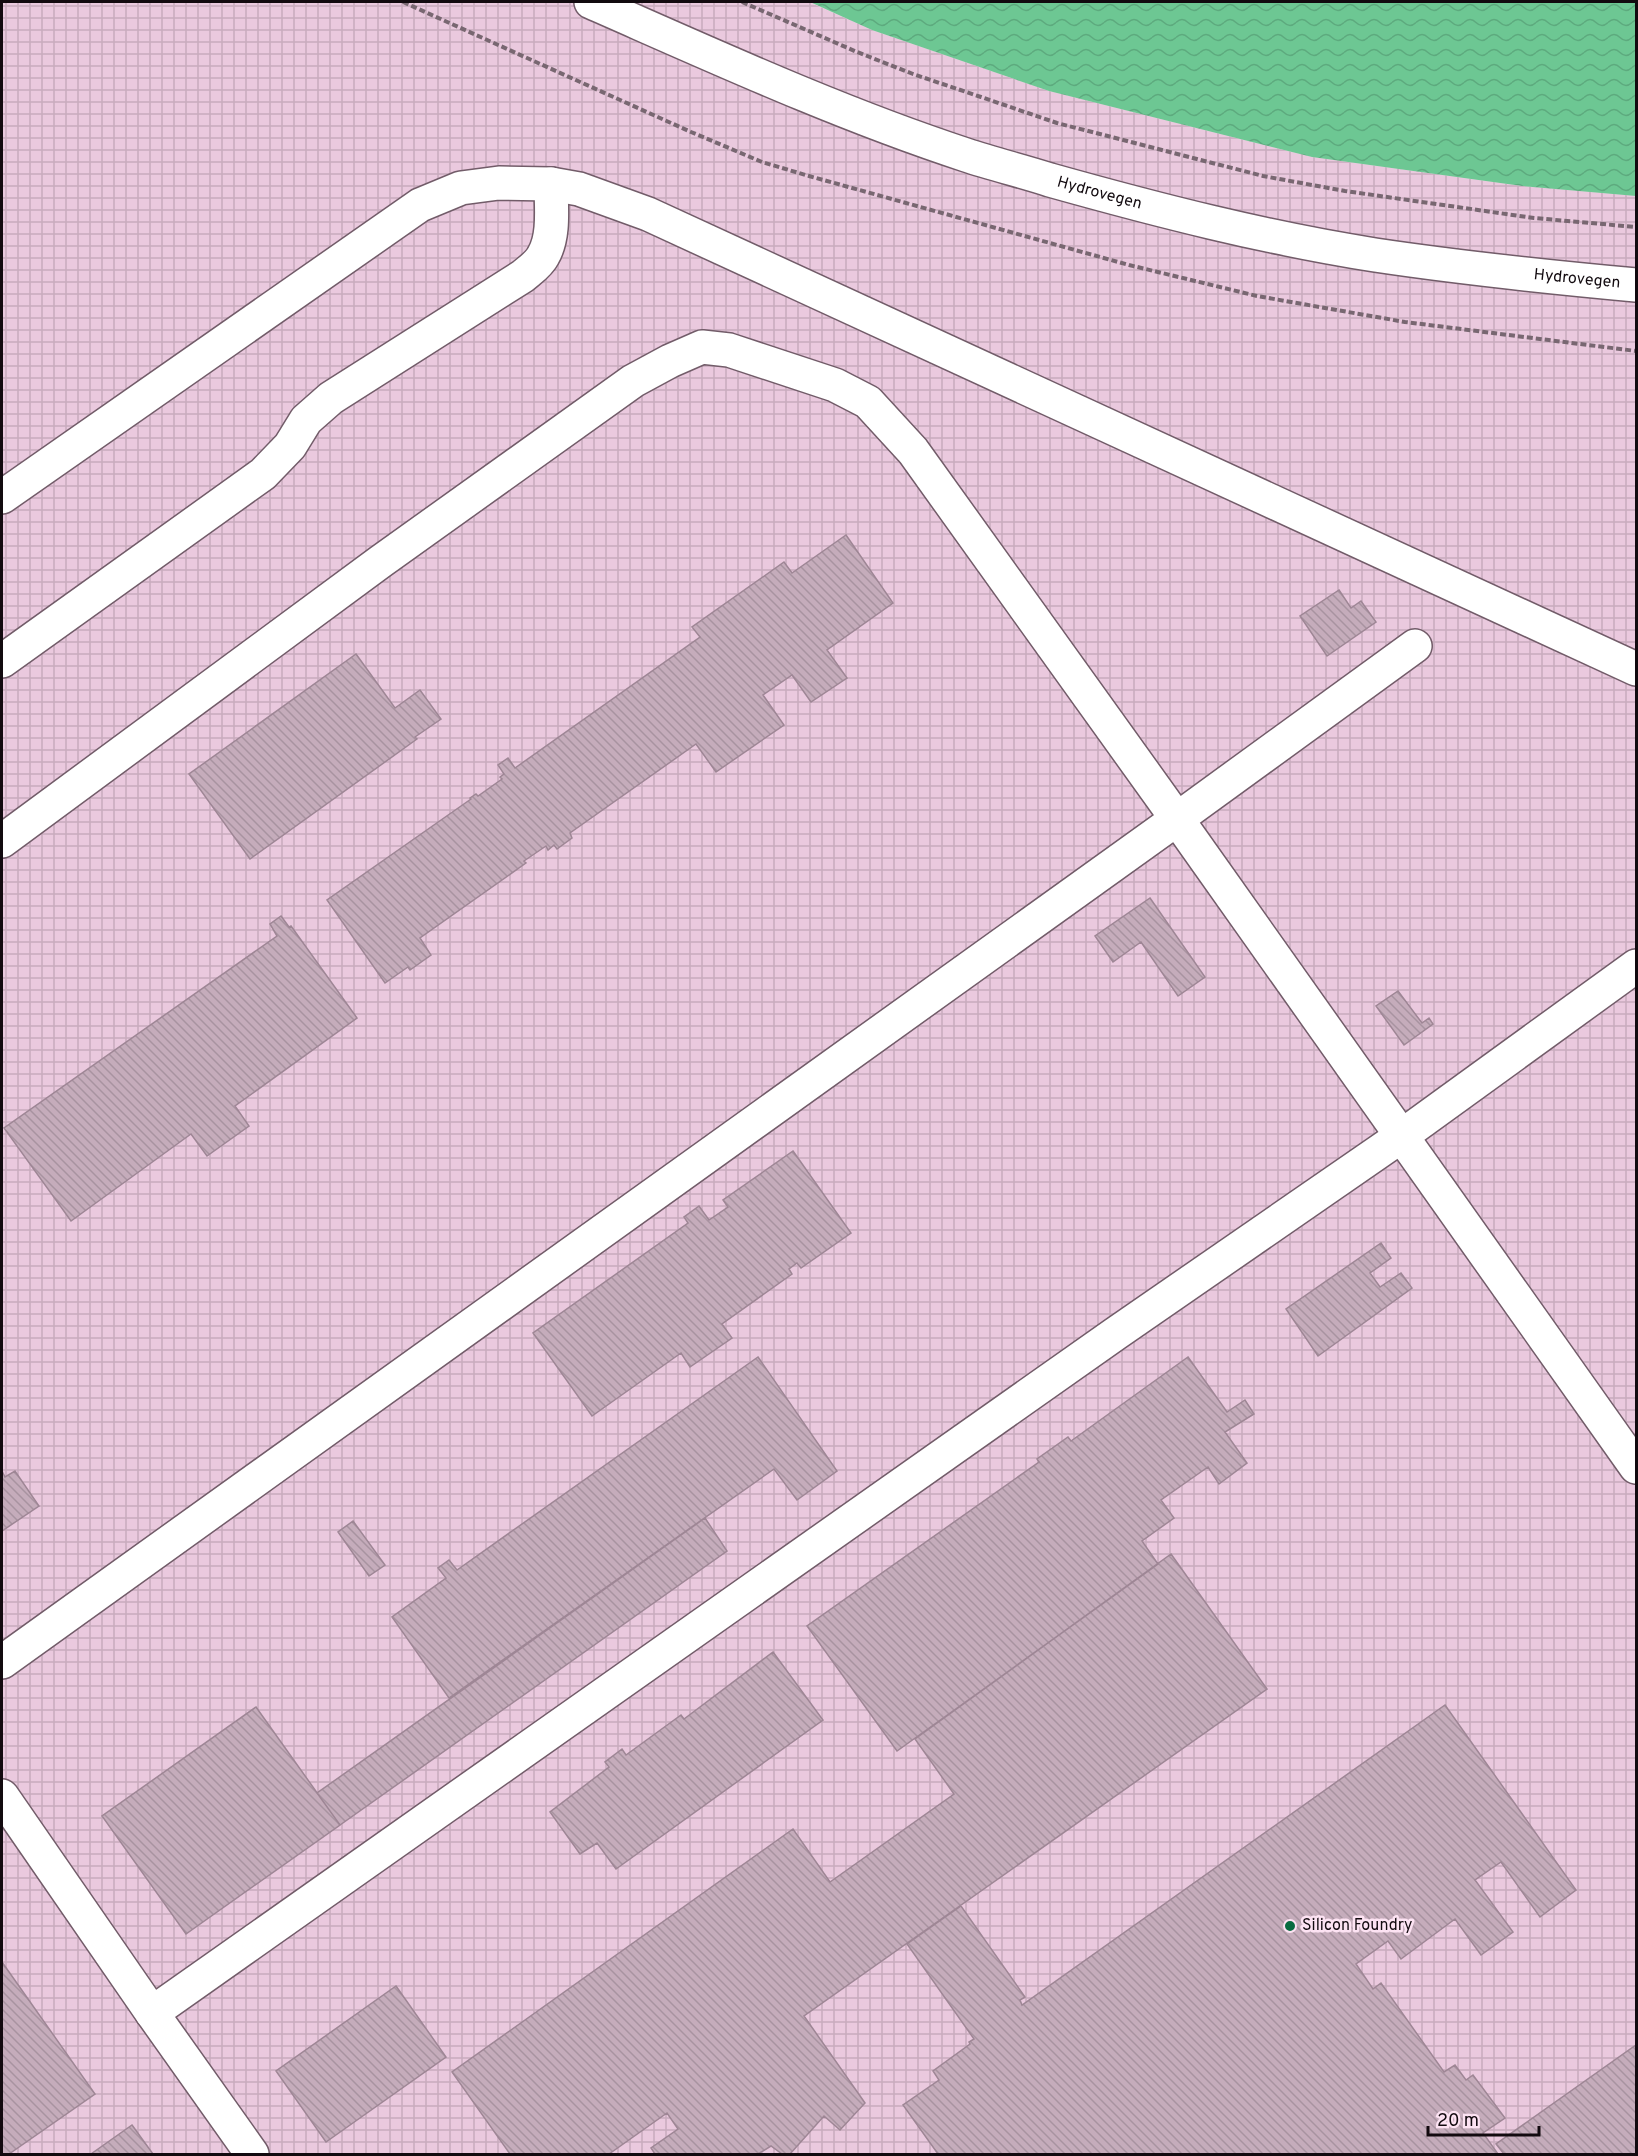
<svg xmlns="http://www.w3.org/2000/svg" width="1638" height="2156" viewBox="0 0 1638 2156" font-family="Overpass,sans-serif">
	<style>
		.industrial { fill: url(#industrial-grid) }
		.water { fill: url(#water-waves) }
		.building { fill: url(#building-back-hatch); stroke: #9e8695; stroke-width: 1.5 }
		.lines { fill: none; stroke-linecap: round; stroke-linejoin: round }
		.minor-casing { stroke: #725c69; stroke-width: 36 }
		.path { stroke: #786771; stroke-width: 4; stroke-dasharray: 6 3; stroke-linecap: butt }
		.minor { stroke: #fff; stroke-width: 33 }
		.poi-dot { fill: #086b40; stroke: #fde3f3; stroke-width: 2 }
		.labels { text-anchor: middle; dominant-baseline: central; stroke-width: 5; stroke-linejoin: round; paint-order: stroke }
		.street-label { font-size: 16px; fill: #120a0f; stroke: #fde3f3 }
		.poi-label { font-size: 16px; fill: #120a0f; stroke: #fde3f3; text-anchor: start }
	</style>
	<defs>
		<pattern id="industrial-grid" width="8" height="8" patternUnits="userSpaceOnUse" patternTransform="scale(1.5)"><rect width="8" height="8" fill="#eac9de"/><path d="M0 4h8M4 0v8" fill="none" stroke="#c8abbd"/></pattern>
		<pattern id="water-waves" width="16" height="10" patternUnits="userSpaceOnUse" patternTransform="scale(1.5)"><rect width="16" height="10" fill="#6dc793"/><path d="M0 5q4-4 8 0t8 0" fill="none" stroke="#5daa7e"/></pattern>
		<pattern id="building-back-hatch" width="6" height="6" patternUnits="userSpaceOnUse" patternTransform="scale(1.5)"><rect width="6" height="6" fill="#c5acbb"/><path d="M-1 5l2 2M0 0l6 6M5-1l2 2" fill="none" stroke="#a893a0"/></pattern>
	</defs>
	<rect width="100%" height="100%" fill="#f0d6e6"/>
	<path class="industrial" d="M2,2H809L872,30L1049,91L1312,157L1522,186L1636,196V2154H2Z"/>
	<path class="water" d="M810,2H1636V196L1522,186L1312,157L1049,91L872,30Z"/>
	<path class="building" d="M846,535L893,603L827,650L847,678L811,702L792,675L763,695L784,725L716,772L696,744L570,833L572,838L557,849L554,845L548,850L546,846L524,861L526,863L420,938L431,955L410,970L408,967L385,983L327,900L471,799L470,798L476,794L478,796L502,779L500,777L504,774L498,765L508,758L515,768L700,637L692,627L784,562L792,573Z
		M1339,590L1351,608L1361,601L1376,622L1327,656L1300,616Z
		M356,654L395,708L420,690L441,719L415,737L417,739L250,859L189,774Z
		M1150,898L1205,977L1178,996L1141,942L1113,962L1095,936Z
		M281,916L289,927L291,926L357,1018L235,1106L249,1126L207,1156L191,1134L71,1221L4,1128L277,936L270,924Z
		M1398,991L1422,1023L1429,1018L1433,1024L1404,1045L1376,1006Z
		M793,1151L851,1233L801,1268L797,1263L789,1269L792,1274L722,1324L732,1338L690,1367L681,1353L592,1416L533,1333L688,1223L684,1217L699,1206L709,1220L728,1207L723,1200Z
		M1381,1243L1391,1258L1370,1273L1380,1287L1401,1273L1412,1288L1318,1356L1286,1309Z
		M758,1357L837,1471L797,1500L774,1469L449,1698L392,1617L446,1578L438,1568L449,1560L457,1570Z
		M1188,1357L1227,1412L1245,1400L1254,1414L1225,1432L1247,1463L1219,1484L1208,1467L1161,1500L1174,1518L1142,1541L1158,1564L897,1751L807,1626L1039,1462L1037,1459L1068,1437L1071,1441Z
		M2,1471L5,1477L15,1471L39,1506L2,1531Z
		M705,1518L727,1551L340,1825L317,1793Z
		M353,1521L385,1565L369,1576L338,1532Z
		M1171,1554L1267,1689L804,2016L865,2103L840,2130L824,2116L790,2154H782L771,2146L758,2154H655L651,2148L678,2129L667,2113L609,2154H510L452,2072L793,1829L830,1882L954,1794L915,1739Z
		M773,1652L823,1720L616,1869L597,1843L580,1854L550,1812L609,1767L605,1762L622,1749L626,1755L681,1715L684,1719Z
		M1445,1705L1576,1890L1540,1917L1501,1862L1475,1880L1513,1932L1481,1955L1455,1919L1401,1959L1388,1941L1356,1964L1373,1989L1381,1983L1444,2072L1455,2065L1466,2080L1473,2075L1505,2118L1483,2133L1498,2154H938L903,2105L939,2080L933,2071L970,2044L969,2042L974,2039L907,1944L961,1906L1025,1997L1020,2000L1022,2005Z
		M256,1707L340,1825L186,1934L102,1816Z
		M2,1962L95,2094L9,2154H2Z
		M396,1986L446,2057L326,2142L276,2071Z
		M1636,2045V2154H1504L1496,2144Z
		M132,2125L153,2154H91Z"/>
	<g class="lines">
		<defs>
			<g id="minor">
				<path id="s1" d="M591,2C714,56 838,113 966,155C993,164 1022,171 1050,180C1157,210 1266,238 1375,255C1462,268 1549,277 1636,285"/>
				<path d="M2,497L420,205L461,188L499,183L551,184L579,189L648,214L1636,669"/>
				<path d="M2,661L263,474L290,446L306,420L331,398L523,276C530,270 539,264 543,256C555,236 551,206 551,184"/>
				<path d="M2,841L380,562L633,381L670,361L702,347L729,350L835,385L868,402L913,451L1177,819L1415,646"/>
				<path d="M2,1662L1177,819L1636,1467"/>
				<path d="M2,1796L152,2013L1115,1334L1403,1135L1636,966"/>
				<path d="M152,2013L252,2154"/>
			</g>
		</defs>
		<use href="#minor" class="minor-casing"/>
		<path class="path" d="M403,2L691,132L762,162L809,176L1129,265L1257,296L1405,322L1636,351
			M742,2L857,52L913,74L981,97L1057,123L1263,176L1345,191L1534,218L1636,227"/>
		<use href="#minor" class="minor"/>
	</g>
	<circle class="poi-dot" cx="1290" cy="1926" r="6"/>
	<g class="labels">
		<g class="street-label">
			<text stroke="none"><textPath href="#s1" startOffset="544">Hydrovegen</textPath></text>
			<text stroke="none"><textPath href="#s1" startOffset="1030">Hydrovegen</textPath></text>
		</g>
		<g class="poi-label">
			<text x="1302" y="1926">Silicon Foundry</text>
		</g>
	</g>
	<rect width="1638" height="2156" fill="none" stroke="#120a0f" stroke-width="6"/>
	<path d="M1428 2126v9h111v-9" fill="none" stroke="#120a0f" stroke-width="3"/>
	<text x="1437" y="2126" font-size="18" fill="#120a0f" stroke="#fde3f3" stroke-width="4.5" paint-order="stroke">20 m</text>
</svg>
